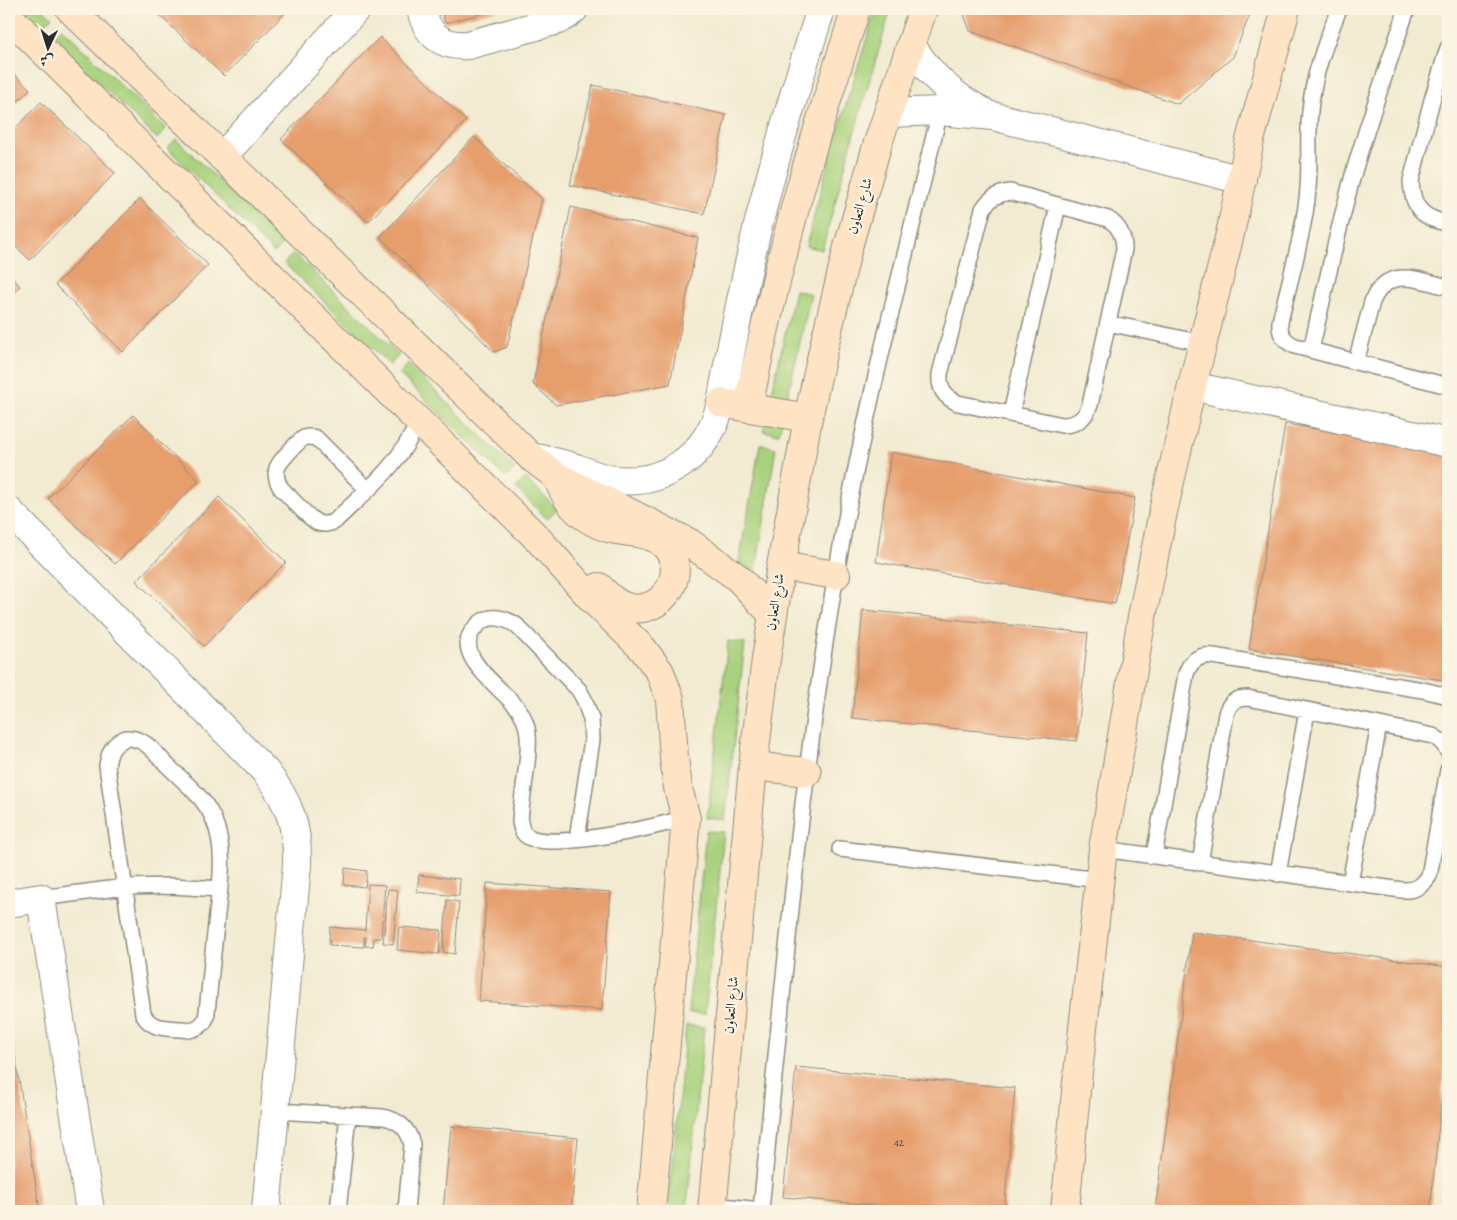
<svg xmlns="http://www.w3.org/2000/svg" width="1457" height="1220" viewBox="0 0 1457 1220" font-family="Alegreya,Amiri,serif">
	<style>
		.green { fill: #a8d27d; stroke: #6a7e54 }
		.building { fill: #e69e6d }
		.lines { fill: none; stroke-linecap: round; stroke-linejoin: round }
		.lane-casing { stroke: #8e8b7e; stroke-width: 18 }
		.street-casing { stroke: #8e8b7e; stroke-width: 30 }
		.secondary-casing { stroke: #8e8b7e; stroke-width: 30 }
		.lane { stroke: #fff; stroke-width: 15 }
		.street { stroke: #fff; stroke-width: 28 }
		.secondary { stroke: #fee4c5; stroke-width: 28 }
		.labels { text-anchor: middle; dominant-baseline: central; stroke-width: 4; stroke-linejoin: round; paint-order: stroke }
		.number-label { font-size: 11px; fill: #5a483c }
		.street-label { font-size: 14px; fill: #2b2b2b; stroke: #fcf5e5 }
	</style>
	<rect width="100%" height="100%" fill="#fcf5e5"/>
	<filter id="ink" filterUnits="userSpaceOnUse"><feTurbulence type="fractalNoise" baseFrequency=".02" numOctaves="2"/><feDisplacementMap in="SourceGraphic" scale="10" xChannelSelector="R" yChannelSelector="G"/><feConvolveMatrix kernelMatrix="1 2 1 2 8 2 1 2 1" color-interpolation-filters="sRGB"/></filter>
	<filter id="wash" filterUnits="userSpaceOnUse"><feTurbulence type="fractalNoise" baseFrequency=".0096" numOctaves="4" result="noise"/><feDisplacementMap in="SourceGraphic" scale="20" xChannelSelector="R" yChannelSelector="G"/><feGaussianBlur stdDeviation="1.12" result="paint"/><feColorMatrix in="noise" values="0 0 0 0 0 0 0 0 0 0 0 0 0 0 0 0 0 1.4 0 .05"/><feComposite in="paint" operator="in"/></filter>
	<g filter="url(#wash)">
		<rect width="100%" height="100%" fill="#f2ebd2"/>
		<path class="green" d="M24,9H43L52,17L42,27Z
			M876,9H891L859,116L822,250L806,246L830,156Z
			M62,28L166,129L157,139L52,37Z
			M176,139L284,243L274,253L167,148Z
			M294,253L399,355L390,365L284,263Z
			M795,290L811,294L779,434L763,431Z
			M408,364L515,469L506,478L399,374Z
			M760,444L776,448L755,576L737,573Z
			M525,478L557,509L547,519L516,488Z
			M728,641L745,643L725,820L707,818Z
			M706,831L724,832L705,1014L688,1013Z
			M686,1025L704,1027L687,1207L669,1205Z"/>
		<g id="blocks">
			<path class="building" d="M153,9H289L224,76Z
				M441,9H500L445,23Z
				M962,9H1252L1233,57L1178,104L970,31Z
				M380,37L466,121L368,222L281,139Z
				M9,69L30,89L9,110Z
				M593,85L726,115L704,214L570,185Z
				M41,102L115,173L30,260L9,240V135Z
				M474,137L542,199L507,347L494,352L380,237Z
				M140,199L208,265L123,352L55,285Z
				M571,207L698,238L670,384L556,405L533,384Z
				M9,275L20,286L9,298Z
				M133,415L199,481L115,564L48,498Z
				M1285,424L1448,450V681L1249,649Z
				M891,452L1135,498L1115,604L876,562Z
				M219,497L286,562L204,646L136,581Z
				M863,610L1088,633L1077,741L852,718Z
				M345,868L367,871L365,887L344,885Z
				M419,875L460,879L459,896L417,892Z
				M487,883L611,892L602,1010L479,1001Z
				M368,884L385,885L381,938H374L373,946H365L366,937H364V947L329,945L330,927L365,930Z
				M388,889L398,890L393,944L383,943Z
				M447,900L459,902L455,954L443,952Z
				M399,927L441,930L439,954L397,950Z
				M1192,932L1448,967V1035L1430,1211H1155Z
				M9,1024H10L40,1211H9Z
				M796,1067L1015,1088L1004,1211H940L783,1197Z
				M451,1126L578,1138L571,1211H443Z"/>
		</g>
	</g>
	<g filter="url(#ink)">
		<use href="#blocks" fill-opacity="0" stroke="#8e8b7e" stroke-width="1"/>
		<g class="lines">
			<defs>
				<path id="lane" d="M1339,9C1326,42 1313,75 1310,111C1307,141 1311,170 1307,199C1302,241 1289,282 1280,322C1279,334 1284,341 1295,346L1448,386
					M1448,48L1432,100L1411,181C1412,207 1422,219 1448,223
					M1010,192L1108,219C1119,226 1124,235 1124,249L1090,405C1085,419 1076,425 1062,425L958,403C944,397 939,389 940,374L983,209C990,198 997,194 1010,192Z
					M1108,323L1202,343
					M1311,350C1325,289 1338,228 1355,168C1371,114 1389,62 1407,9
					M1356,362L1372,302C1387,265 1419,280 1448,287
					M1011,414L1058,205
					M368,490L316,438C311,437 308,436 304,438C297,442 280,461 277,468C275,475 277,482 281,488C289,496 309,519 318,523C324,525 328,524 334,522C370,487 397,468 419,421
					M126,738C145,737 156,754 168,766C184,782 204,797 213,818C228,851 219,890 216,924C213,953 210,983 207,1012C206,1023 200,1028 189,1030C172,1027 152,1032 143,1014L107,766C109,752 112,744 126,738Z
					M577,839L592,740L591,719L584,699L579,690L516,625C508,620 501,617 491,618C484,619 479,623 475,628C449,655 505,690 519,710C523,715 525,721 527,728C532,750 521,797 520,822C521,827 522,833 527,836C550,852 658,826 686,818
					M840,849L1100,880
					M1103,849L1402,890C1415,891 1422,886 1429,876L1448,770
					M1154,856L1186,674C1190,661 1199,654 1213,656L1423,690L1448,696
					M1200,863L1226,714C1229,702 1237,698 1248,698L1433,736C1440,740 1445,744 1448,752
					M1278,874L1307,711
					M1350,883L1379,725
					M41,898L125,887L172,886L220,889
					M275,1111L383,1117C399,1120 408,1128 412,1144L406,1211
					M712,1205L761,1210C782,998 800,785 836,575C862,419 903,265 940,111
					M338,1211L348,1115"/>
				<path id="street" d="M421,9C427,35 442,47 468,45L558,20L567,15L574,9
					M911,45C929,74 951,96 982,111
					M888,113L940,111L993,116L1242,180
					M222,157L356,9
					M1192,386L1448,443
					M531,457C546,460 561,463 576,468C587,472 597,477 609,479C664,488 708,456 721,403C733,337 746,271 763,206C780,139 800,74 821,9
					M9,511L265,771C289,801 298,826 297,864L266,1211
					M9,903L41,898L90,1211"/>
				<path id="secondary" d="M70,9L531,457L556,476L690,543L738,578L773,615
					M9,17L537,538L590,597L643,649L660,672L670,699L674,758L678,788L686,818L651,1211
					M721,403L808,418
					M748,408C760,347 774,287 790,227C809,153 833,81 856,9
					M556,476C561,486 566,498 573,506C583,518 601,527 616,530C637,533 662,533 672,556C684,584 656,616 627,607C615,604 607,595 599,587
					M781,566L836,575
					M753,766L807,772
					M712,1211L753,766L766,659L781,566L808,418L823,350L848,247L877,146L923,9
					M1065,1211L1076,1091L1103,849L1142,617L1163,512L1192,386L1230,234L1250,140L1286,9"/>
			</defs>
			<use href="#lane" class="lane-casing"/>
			<use href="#street" class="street-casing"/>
			<use href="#secondary" class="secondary-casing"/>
			<use href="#lane" class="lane"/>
			<use href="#street" class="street"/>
			<use href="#secondary" class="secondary"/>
		</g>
	</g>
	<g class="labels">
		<g class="number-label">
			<text x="899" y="1142">42</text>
		</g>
		<g class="street-label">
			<text transform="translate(860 206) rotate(-74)">شارع التعاون</text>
			<text transform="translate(775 602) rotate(-81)">شارع التعاون</text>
			<text transform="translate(731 1005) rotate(-85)">شارع التعاون</text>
		</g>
	</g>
	<rect width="1457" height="1220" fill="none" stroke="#fcf5e5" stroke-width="30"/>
	<g transform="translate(48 48) rotate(184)" stroke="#fcf5e5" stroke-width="4" paint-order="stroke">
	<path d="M0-4L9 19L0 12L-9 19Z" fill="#2b2b2b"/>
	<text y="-8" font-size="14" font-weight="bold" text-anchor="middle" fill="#2b2b2b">ش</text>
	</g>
</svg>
